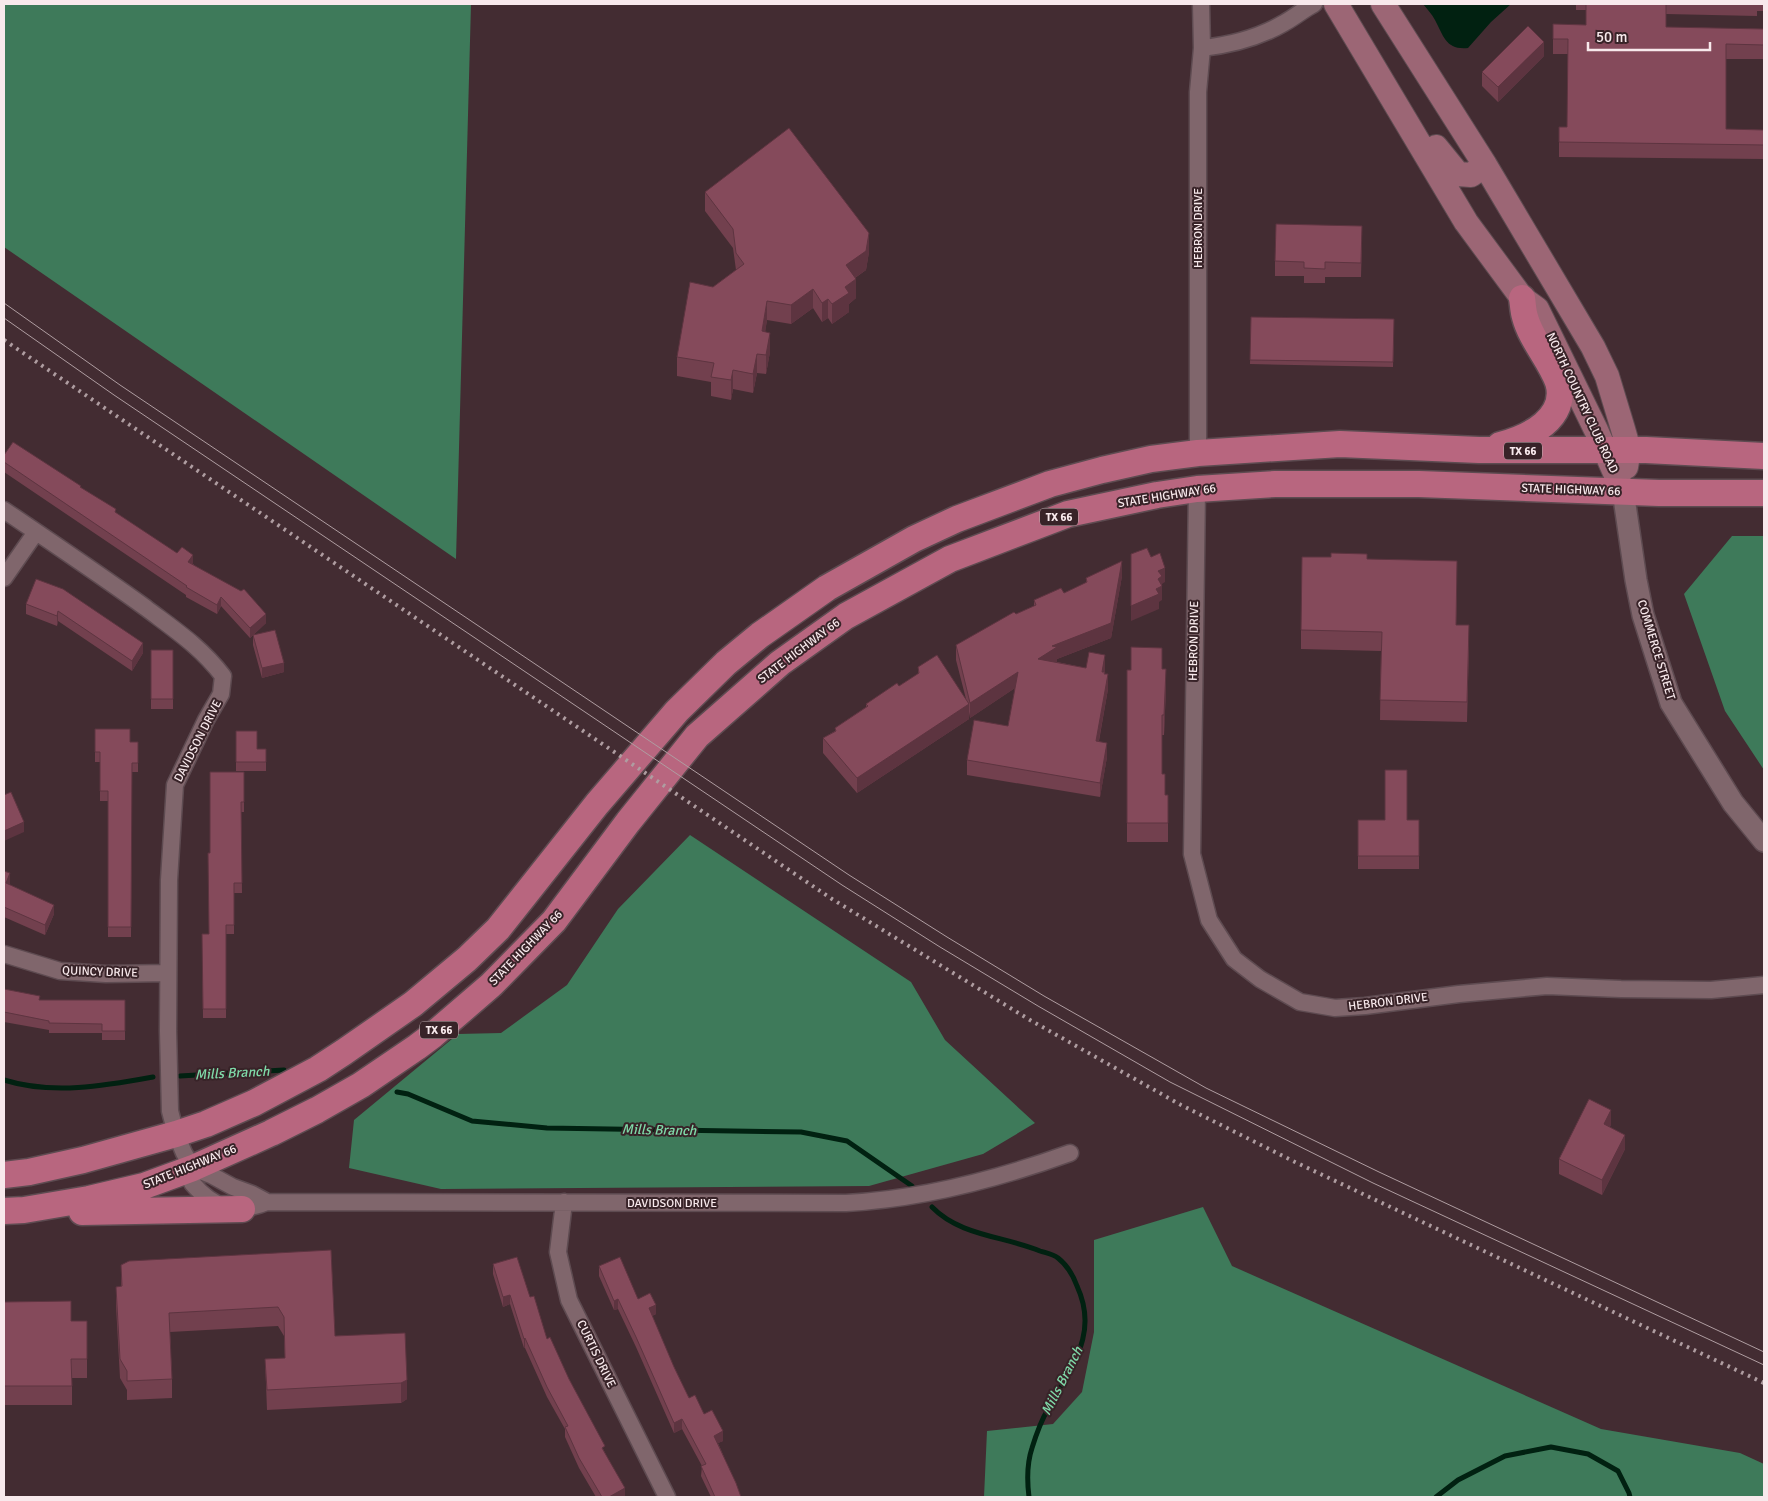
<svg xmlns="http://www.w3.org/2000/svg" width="1768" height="1501" viewBox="0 0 1768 1501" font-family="Signika,sans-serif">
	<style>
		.forest { fill: #3e7a5a }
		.water { fill: #012111 }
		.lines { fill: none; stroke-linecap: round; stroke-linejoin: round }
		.stream { stroke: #012111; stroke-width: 5 }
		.minor-casing { stroke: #5e4b51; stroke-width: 19 }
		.tertiary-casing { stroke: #5e4b51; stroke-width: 24 }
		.secondary-casing { stroke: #5e4b51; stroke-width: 26 }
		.primary-casing { stroke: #5e4b51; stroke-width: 29 }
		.minor { stroke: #80666c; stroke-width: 16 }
		.tertiary { stroke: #80666c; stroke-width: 21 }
		.secondary { stroke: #9c6675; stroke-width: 24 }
		.primary { stroke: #b8667f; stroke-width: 26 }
		.tram { stroke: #af9da1; stroke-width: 1 }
		.rail { stroke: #af9da1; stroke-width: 4; stroke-dasharray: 2.5 5; stroke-linecap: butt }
		.wall { fill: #72404e }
		.shaded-wall { fill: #5d3440 }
		.building { fill: #854a5b; stroke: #5d3440 }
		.labels { text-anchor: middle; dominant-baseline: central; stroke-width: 4; stroke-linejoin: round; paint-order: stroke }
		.shield { fill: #382328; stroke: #beaeb1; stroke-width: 1 }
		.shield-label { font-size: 11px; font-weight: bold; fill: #f8e9ec }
		.street-label { font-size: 12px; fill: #f8e9ec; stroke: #382328 }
		.water-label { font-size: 14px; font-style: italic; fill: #7fd9a8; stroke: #382328 }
	</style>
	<rect width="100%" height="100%" fill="#432c32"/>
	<path class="forest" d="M4,4H471L456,559L4,247Z
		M1732,536H1764V770L1725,711L1684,594Z
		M690,835L911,982L945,1040L1035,1123L983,1154L869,1186L441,1189L349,1168L354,1120L458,1034L501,1033L567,985L618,909Z
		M1203,1207L1232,1266L1601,1429L1740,1453L1764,1464V1497H984L987,1431L1053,1424L1082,1392L1094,1332V1240Z"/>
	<path class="water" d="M1423,4H1511L1491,22L1468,48C1446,50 1444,37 1435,20C1432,14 1427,9 1423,4Z"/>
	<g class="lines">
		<path class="stream" d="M180,1076L284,1070
			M4,1080C52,1095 104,1086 153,1077
			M397,1092L408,1094L472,1121L547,1128L801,1132L847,1141L912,1186
			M932,1207C960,1236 1004,1236 1040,1251C1046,1253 1053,1254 1058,1258C1067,1265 1073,1275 1077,1286C1100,1336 1069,1368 1048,1409C1041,1421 1036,1435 1032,1448C1027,1463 1027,1481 1029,1497
			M1436,1497L1458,1480L1505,1456L1551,1447L1588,1454L1618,1471L1629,1493L1630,1497"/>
		<defs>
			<path id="minor" d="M1202,48C1231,45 1258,38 1284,23C1295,17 1304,9 1314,4
				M1198,453V92L1202,48L1201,4
				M1197,489L1192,854L1209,920L1234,959L1260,979L1300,1002L1335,1008L1365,1006L1459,994L1547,986L1621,989L1711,990L1764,985
				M4,510C51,542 99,574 146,608C175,630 201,647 223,676L221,694L206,720L175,785L169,880L168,1031L170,1111L176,1134L184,1153L193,1168L211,1175L233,1187L252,1194L267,1202
				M4,578L36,532
				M4,954L60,971L106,974L168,973
				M193,1168L192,1183C214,1209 235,1215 267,1202L846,1203C923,1199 998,1179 1070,1153
				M564,1202L558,1252L569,1300L667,1497"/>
			<path id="tertiary" d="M1623,491L1636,580L1643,615L1671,703L1733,803L1764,841"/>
			<path id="secondary" d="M1336,4L1466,222L1522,298L1537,309L1596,430L1623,491
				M1383,4L1485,165L1593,347L1607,376L1623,429L1629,450L1626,467
				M1436,147L1458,174L1471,175L1485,165"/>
			<path id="primary" d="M1500,445C1528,438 1569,418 1558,382C1550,360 1531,340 1525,317C1523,311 1523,304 1522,298
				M4,1175L29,1172L83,1160L176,1134L206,1124L254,1103L318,1069L344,1052L413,1004L467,959L498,929L597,804L677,711L726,663L760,635L827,588L914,539L957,519L1050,484L1102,470L1151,459L1198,453L1340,444L1479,450H1646L1764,456
				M4,1211L24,1210L89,1199L144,1186L193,1168L271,1133L317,1110L361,1085L417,1047L433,1035L491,985L554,921L628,822L697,736L780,663L846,616L950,559L1068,514L1157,495L1197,489L1275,484H1419L1659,493H1764
				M82,1212L242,1209"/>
		</defs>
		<use href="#minor" class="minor-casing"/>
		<use href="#tertiary" class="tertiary-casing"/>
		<use href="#secondary" class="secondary-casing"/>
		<use href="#primary" class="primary-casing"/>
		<use href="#minor" class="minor"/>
		<use href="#tertiary" class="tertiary"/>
		<use href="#secondary" class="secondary"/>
		<use href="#primary" class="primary"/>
		<path class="tram" d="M4,303L120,385L849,875L947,937L1044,996L1206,1088L1379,1172L1764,1352
			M4,318L114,395L842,885L940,947L1038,1006L1170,1082L1373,1183L1764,1365"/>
		<path class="rail" d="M4,340L832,899L1030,1020L1181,1105L1295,1162L1764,1383"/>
	</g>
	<path class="wall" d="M1576,4H1764V11H1757V16L1666,14V27L1764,29V59H1726V129L1764,130V159L1559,157V127H1567L1568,54H1553V24L1586,25V10H1576Z
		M1544,56L1498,102L1482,86V72Z
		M705,192L869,252L866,270L855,278L856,298L849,304V312L832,324L828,318L822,322L813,308L791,324L767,320L765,332L770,352L766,374L757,373L753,393L733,389L731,400L711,396V382L677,376V357L713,287L736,270L733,248L705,211Z
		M1362,240L1361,277H1325V283H1304V276H1275V261Z
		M1251,317L1394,319L1393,367L1250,364Z
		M4,455L81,488L116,513L193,564L266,623L250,638L221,606L217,614L186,597V595L4,472Z
		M1367,559L1457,580L1456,625L1469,644L1467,722L1380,720L1381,651L1301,649V630Z
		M1122,576L1111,638L1057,659V662L1086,668L1105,670V674L1108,689L1099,741L1107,757L1100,797L967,775V760L1008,726L1015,688L970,718L969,712V719L857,793L823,753V738L835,731V728L866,707V704L899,686L918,674V667L966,699L956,660V645L1016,614L1034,606V600L1064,593L1086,583V578Z
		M63,589L143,653L132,671L58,621L57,626L26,614V604Z
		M253,635L284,672L262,678L253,645Z
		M151,650H173V709H151Z
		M1162,669L1166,688L1164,735H1162V774L1165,795H1168V842H1127V670Z
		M95,729L130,742H138V772H132L131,937H108V801H100V762H95Z
		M236,731L257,749H266V771H236Z
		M244,772V812H241L242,893H234V934H226V1018H203L202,934H209L210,853Z
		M1358,820H1419V869H1358Z
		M4,871L10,883L9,885L54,914L45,935L4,917Z
		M4,989L40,1000H125V1040H102V1033H49V1030L4,1022Z
		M1611,1124L1610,1127L1625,1149L1602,1195L1559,1174V1159Z
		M331,1250L335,1336L405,1333L407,1399L401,1403L267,1410L265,1359L285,1358L284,1336L278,1326L170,1332L172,1379V1398L127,1400V1390L120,1378L116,1306V1287H121V1265Z
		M493,1264L530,1297L547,1339L569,1379L605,1453L625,1497H596L579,1468L565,1437V1429L547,1397L525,1348H524L510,1304L503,1307L493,1274Z
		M599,1266L656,1314L652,1316L674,1367L689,1398L704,1414L723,1441L718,1443L741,1497H711L701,1476L702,1466L682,1429L674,1433L636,1347L618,1309L614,1310L599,1276Z
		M4,1302L71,1321H87V1378H72V1405H4Z"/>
	<path class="shaded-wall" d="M1544,42V56L1498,102V87Z
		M869,233V252L866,270L846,284V265Z
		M856,279V298L849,304V312L832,324V304L845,287Z
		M813,289V308L791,324V305Z
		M828,299V318L822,322V303Z
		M767,301V320L762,351V331Z
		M770,333V352L766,374V355Z
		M757,354V373L753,393V374Z
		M733,370V389L731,400V380Z
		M193,555V564L188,562Z
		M1122,561V576L1111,638L1057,659V662L1038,674V659L1052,646Z
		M1165,568V582L1162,584V600L1159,602V609L1131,621V606L1156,589L1158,571Z
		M221,597V606L217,614V605Z
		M58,611V621L57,626V616Z
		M266,614V623L250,638V628Z
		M143,643V653L132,671V661Z
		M1105,655V672H1102Z
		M284,663V672L262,678V668Z
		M1166,669V688L1164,735V715Z
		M1018,672V686L970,718V703Z
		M1108,674V689L1096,756V741Z
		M969,704V719L857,793V778Z
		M1107,743V757L1100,797V783Z
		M24,822V832L4,841V831Z
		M10,873V883L6,893V883Z
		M54,905V914L45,935V925Z
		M1611,1110V1124L1604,1139V1124Z
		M1625,1135V1149L1602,1195V1180Z
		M510,1295V1304L503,1307V1297Z
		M618,1299V1309L614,1310V1301Z
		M656,1305V1314L649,1317V1308Z
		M525,1338V1348H524V1339Z
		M407,1380V1399L401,1403V1383Z
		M682,1419V1429L674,1433V1423Z
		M723,1431V1441L714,1445V1436Z
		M625,1488V1497H609Z"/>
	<path class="building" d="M1586,4H1666V27L1764,29V45L1726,44V129L1764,130V145L1559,142V127H1567L1568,39H1553V24L1586,25Z
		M1528,26L1544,42L1498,87L1482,72Z
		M789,128L869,233L866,251L846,265L856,279L845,287L849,293L832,304L828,299L822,303L813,289L791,305L767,301L762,331L770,333L766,355L757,354L753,374L733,370L731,380L711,377L714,363L677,357L690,282L713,287L744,264L736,253L733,229L705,192Z
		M1276,224L1362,226L1361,263L1325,262V269L1304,268V262L1275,261Z
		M1251,317L1394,319L1393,362L1250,360Z
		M13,442L81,486L80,487L116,509L115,512L177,553L182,547L193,555L188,562L241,591L244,589L266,614L250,628L221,597L217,605L186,587L187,586L4,462V455Z
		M1147,548L1151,557L1160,553L1165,568L1158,571L1162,576L1158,579L1162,586L1156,589L1159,594L1131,606V554Z
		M1331,553L1367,554V559L1457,561L1456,625H1469L1467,702L1380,700L1382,632L1301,630L1302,557H1331Z
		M1122,561L1111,623L1052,646L1057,647L1038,659L1086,668L1089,652L1105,655L1102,672H1105L1104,674H1108L1096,741L1107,743L1100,783L967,760L974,720L1008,726L1018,672L970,703L956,645L1014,612L1016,614L1036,605L1034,600L1061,588L1064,593L1087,582L1086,578Z
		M36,579L63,589L143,643L132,661L58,611L57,616L26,604Z
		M275,630L284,663L262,668L253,635Z
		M1131,647L1162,648V669H1166L1164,715H1162V774H1165V795H1168V823H1127V670H1131Z
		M151,650H173V699H151Z
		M937,655L969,704L857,778L823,738L836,731L835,728L868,706L866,704L897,683L899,686L919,673L918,667Z
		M95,729H130V742H138V763H132L131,927H108V791H100V752H95Z
		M236,731H257V749H266V762H236Z
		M1385,770H1407V820H1419V856H1358V820H1385Z
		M210,772H244V802H241L242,883H234V925H226V1009H203L202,934H209L208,853H210Z
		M11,792L24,822L4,831V795Z
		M4,871L10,873L6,883L54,905L45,925L4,907Z
		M4,989L40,996L39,1000H125V1031H102V1024L49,1023V1021L4,1012Z
		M1589,1099L1611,1110L1604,1124L1625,1135L1602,1180L1559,1159Z
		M331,1250L335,1336L405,1333L407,1380L401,1383L267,1390L265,1359L285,1358L284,1317L278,1307L169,1313L172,1379L127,1381V1371L120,1359L116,1287L122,1286L121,1265L129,1261Z
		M517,1257L530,1297L534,1296L547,1339L550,1337L569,1379L605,1446L602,1448L625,1488L609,1497H602L579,1458L565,1427L568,1426L547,1387L525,1338L524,1339L510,1295L503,1297L493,1264Z
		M620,1257L638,1299L650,1293L656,1305L649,1308L674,1367L689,1398L695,1395L704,1414L712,1410L723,1431L714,1436L736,1483L741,1497H715L701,1466L706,1464L682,1419L674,1423L636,1337L618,1299L614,1301L599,1266Z
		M71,1301V1321H87V1359H71L72,1386H4V1302Z"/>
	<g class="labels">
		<g class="shield">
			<rect x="1504" y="442.5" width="38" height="17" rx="4"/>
			<rect x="1040" y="508.5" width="38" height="17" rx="4"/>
			<rect x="420" y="1021.5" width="38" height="17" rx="4"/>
		</g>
		<g class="shield-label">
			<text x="1523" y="451">TX 66</text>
			<text x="1059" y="517">TX 66</text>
			<text x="439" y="1030">TX 66</text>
		</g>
		<g class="street-label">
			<text transform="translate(1198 228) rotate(-90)">HEBRON DRIVE</text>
			<text transform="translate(1582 403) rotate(65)">NORTH COUNTRY CLUB ROAD</text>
			<text transform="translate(1571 490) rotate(2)">STATE HIGHWAY 66</text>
			<text transform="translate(1167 496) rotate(-9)">STATE HIGHWAY 66</text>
			<text transform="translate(1194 641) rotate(-89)">HEBRON DRIVE</text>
			<text transform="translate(1656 650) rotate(73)">COMMERCE STREET</text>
			<text transform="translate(799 651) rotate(-37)">STATE HIGHWAY 66</text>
			<text transform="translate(198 741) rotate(-63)">DAVIDSON DRIVE</text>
			<text transform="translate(526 948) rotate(-46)">STATE HIGHWAY 66</text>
			<text transform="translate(100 972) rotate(2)">QUINCY DRIVE</text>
			<text transform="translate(1388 1002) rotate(-7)">HEBRON DRIVE</text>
			<text transform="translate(190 1167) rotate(-22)">STATE HIGHWAY 66</text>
			<text x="672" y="1203">DAVIDSON DRIVE</text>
			<text transform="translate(596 1354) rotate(64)">CURTIS DRIVE</text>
		</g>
		<g class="water-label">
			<text transform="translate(232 1073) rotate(-3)">Mills Branch</text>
			<text transform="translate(659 1130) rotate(1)">Mills Branch</text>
			<text transform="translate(1062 1381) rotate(-63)">Mills Branch</text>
		</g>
	</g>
	<rect width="1768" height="1501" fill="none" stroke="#f8e9ec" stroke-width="10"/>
	<path d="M1588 42v8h122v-8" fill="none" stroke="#f8e9ec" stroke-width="2.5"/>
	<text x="1596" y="42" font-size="15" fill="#f8e9ec" stroke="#382328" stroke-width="4" paint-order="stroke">50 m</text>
</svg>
